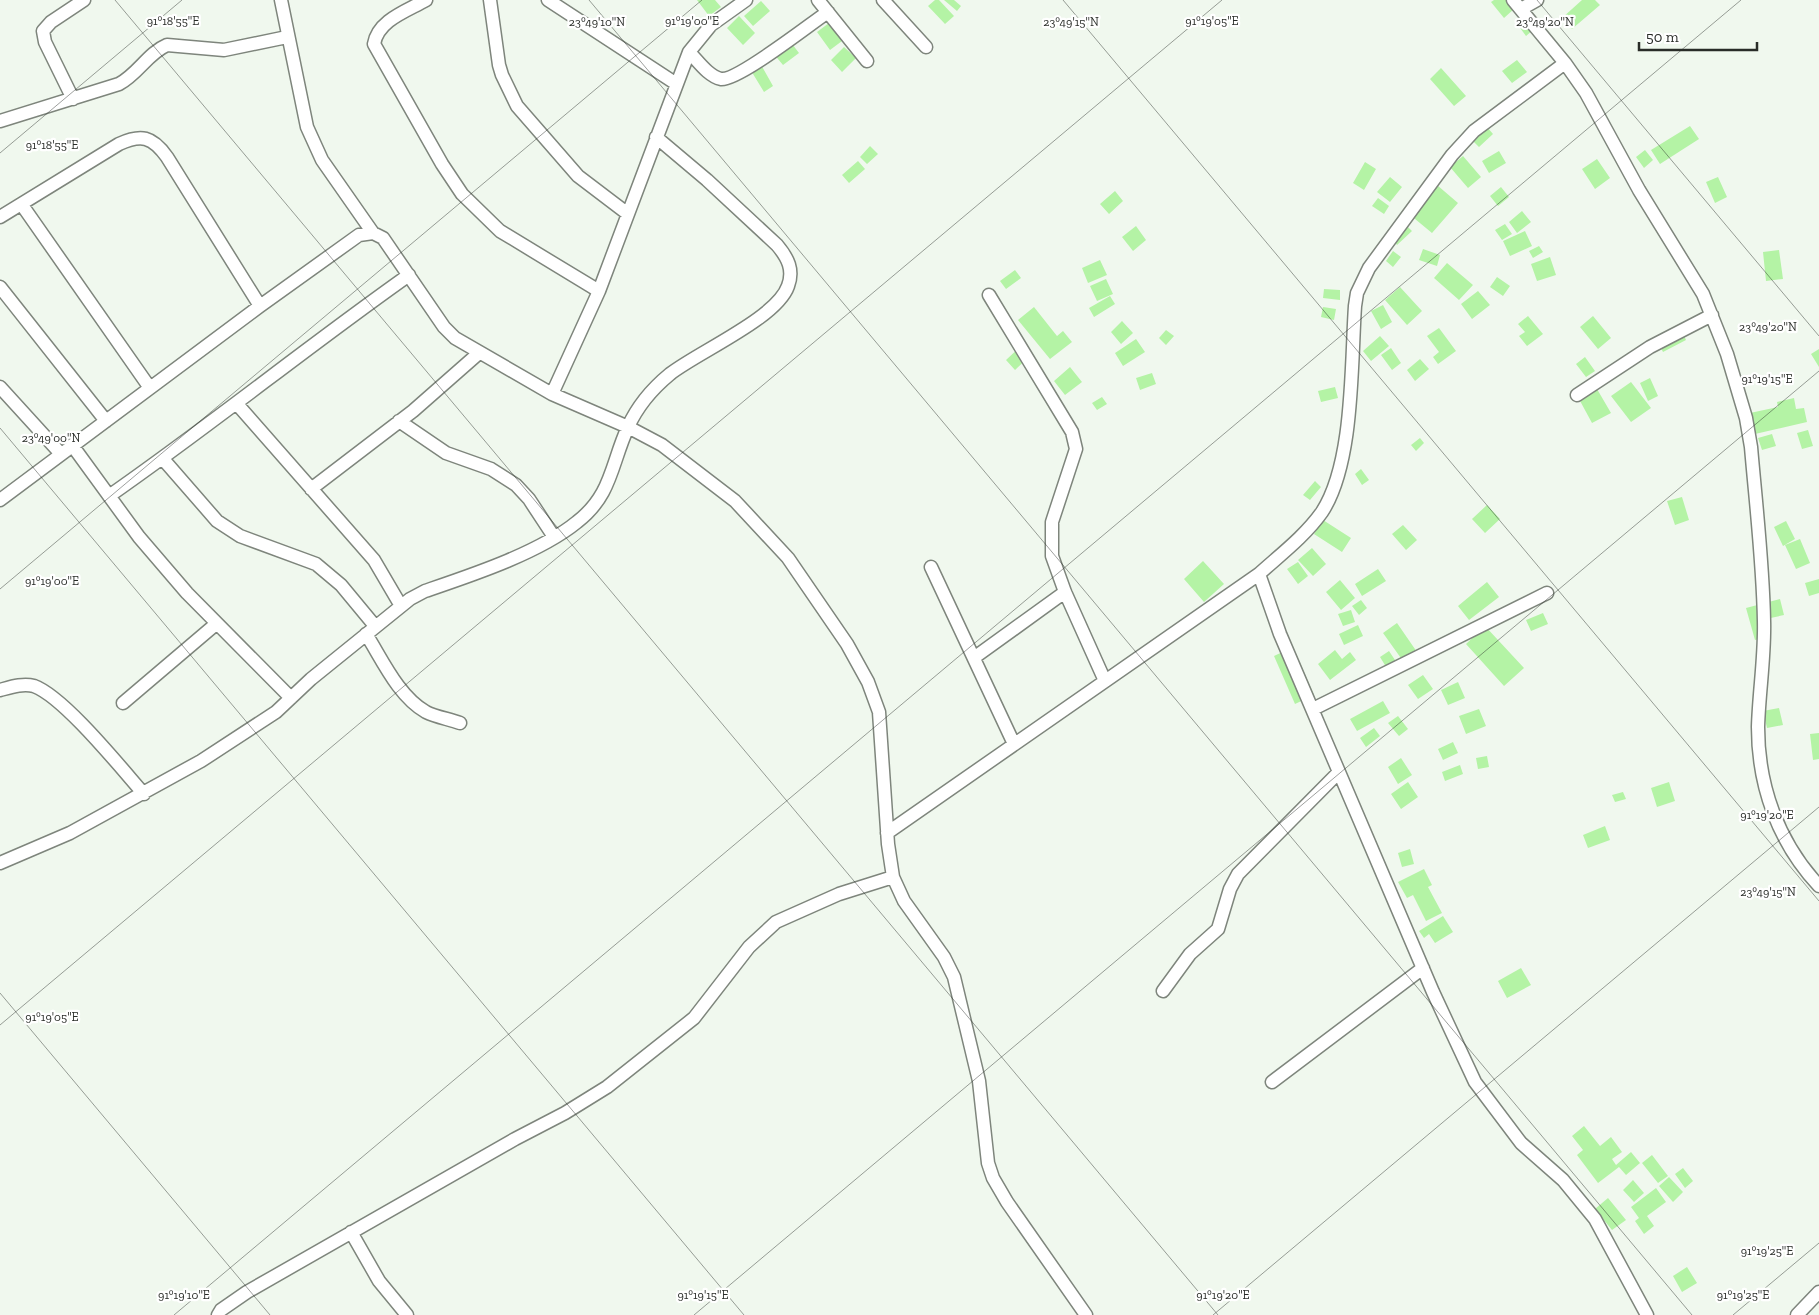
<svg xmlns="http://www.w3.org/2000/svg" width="1819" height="1315" viewBox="0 0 1819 1315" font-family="'Zilla Slab',serif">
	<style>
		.building { fill: #b4f3a5 }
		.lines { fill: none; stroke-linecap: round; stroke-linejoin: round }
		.minor-casing { stroke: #7e857c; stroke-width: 15 }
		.minor { stroke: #fff; stroke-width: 12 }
		.ticks { fill: none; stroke: #292c28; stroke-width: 1; stroke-opacity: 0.45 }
		.ticks-label { font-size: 12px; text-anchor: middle; fill: #292c28; stroke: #fff; stroke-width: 4.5; stroke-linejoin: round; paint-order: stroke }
	</style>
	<rect width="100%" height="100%" fill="#f0f8ee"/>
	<path class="building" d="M697,0H715L721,7L709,16Z
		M935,0H939L954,16L945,24L928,6Z
		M944,0H954L961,6L957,11Z
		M1494,0H1507L1514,9L1504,18L1491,2Z
		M1582,0H1595L1600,5L1572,29L1562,18Z
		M761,1L770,11L753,26L744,16Z
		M739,16L755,33L743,45L727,28Z
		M1522,16L1533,30L1526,36L1515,21Z
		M833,20L846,38L830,50L817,32Z
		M789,40L799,53L783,65L773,53Z
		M844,47L856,58L842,72L831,60Z
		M1517,60L1527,72L1512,83L1502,71Z
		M760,63L773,86L764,92L750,69Z
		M1441,68L1466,96L1454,106L1430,79Z
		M1690,126L1699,139L1660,164L1651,150Z
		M1487,127L1493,134L1479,147L1473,141Z
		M870,146L878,154L867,164L860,157Z
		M1645,150L1653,160L1644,168L1636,157Z
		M1499,151L1506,163L1489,173L1482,161Z
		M1463,156L1481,177L1468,188L1450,167Z
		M1597,159L1610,178L1595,189L1582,169Z
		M858,161L865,169L849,183L842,175Z
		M1365,162L1376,169L1364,190L1353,183Z
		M1390,177L1402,187L1390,202L1377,192Z
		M1718,177L1727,197L1715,203L1706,182Z
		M1437,185L1458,203L1432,233L1409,214Z
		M1501,187L1509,197L1498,206L1490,196Z
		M1115,191L1123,201L1109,214L1100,204Z
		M1378,198L1389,206L1384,214L1372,206Z
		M1522,211L1531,222L1517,233L1509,222Z
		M1505,224L1512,234L1502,240L1495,230Z
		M1406,225L1412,231L1397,245L1392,238Z
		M1136,226L1146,240L1133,251L1122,237Z
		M1525,231L1532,246L1510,256L1503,241Z
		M1539,246L1543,252L1533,258L1529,251Z
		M1423,249L1440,255L1437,266L1419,260Z
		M1779,250L1783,279L1766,281L1763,252Z
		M1393,251L1401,257L1393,267L1386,261Z
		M1550,257L1556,275L1537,281L1531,264Z
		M1100,260L1107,275L1088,283L1082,268Z
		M1447,263L1473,285L1459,300L1434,278Z
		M1015,270L1021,278L1006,289L1000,281Z
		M1497,277L1510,286L1503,296L1490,287Z
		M1106,279L1113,294L1097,301L1090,286Z
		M1400,287L1422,311L1407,325L1385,300Z
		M1324,289L1340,290V300L1323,298Z
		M1478,291L1490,305L1472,319L1461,304Z
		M1110,296L1115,304L1094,317L1089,308Z
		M1383,305L1392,322L1381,329L1371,311Z
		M1034,307L1057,336L1063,331L1072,342L1050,359L1018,320Z
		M1323,307L1336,309L1334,320L1321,317Z
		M1528,316L1543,334L1527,346L1519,336L1525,332L1518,324Z
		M1593,316L1611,338L1598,349L1580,327Z
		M1122,321L1133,333L1121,344L1111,332Z
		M1439,328L1456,351L1438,364L1433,357L1439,352L1427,336Z
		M1681,329L1686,340L1663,352L1658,342Z
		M1166,330L1174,336L1166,345L1159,338Z
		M1380,336L1389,346L1371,361L1363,351Z
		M1136,339L1145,352L1123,366L1115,353Z
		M1021,346L1030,356L1015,370L1006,360Z
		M1391,348L1401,363L1392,370L1381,355Z
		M1819,349V367L1811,354Z
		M1585,357L1595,371L1586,377L1576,364Z
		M1420,359L1429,369L1415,381L1407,370Z
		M1070,367L1082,382L1065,395L1054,381Z
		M1152,373L1156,384L1140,390L1136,378Z
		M1650,378L1658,396L1648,401L1640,383Z
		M1631,382L1651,408L1631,422L1611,396Z
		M1335,387L1338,398L1321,402L1318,391Z
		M1597,389L1611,413L1592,423L1579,399Z
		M1102,397L1107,404L1097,410L1092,403Z
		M1794,398L1796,409L1804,408L1807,422L1755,434L1750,413L1778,407L1777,402Z
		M1808,430L1813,446L1802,449L1797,433Z
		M1772,434L1776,446L1762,450L1758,438Z
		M1420,438L1424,443L1416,451L1411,445Z
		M1361,469L1369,480L1362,485L1355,474Z
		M1315,481L1321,487L1310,500L1303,495Z
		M1682,497L1689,520L1675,525L1667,501Z
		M1487,505L1500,519L1485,533L1472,519Z
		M1323,520L1351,538L1342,552L1314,534Z
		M1786,521L1795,539L1783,546L1774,527Z
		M1403,525L1417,540L1406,550L1392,534Z
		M1800,539L1810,563L1796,569L1785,545Z
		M1312,548L1326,564L1313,576L1298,560Z
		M1203,561L1224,584L1204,602L1184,579Z
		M1298,562L1308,576L1298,584L1287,569Z
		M1378,569L1386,581L1362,596L1355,584Z
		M1819,579V593L1809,596L1805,583Z
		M1340,580L1355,598L1341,610L1326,592Z
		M1487,582L1499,597L1469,620L1458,606Z
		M1780,599L1784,615L1766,619L1770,636L1755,640L1746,608Z
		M1361,600L1367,608L1359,615L1352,606Z
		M1351,610L1355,622L1343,626L1338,614Z
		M1543,613L1548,624L1531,631L1526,620Z
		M1397,623L1417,652L1403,661L1383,633Z
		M1358,625L1363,636L1344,645L1339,634Z
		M1485,626L1524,668L1504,686L1466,644Z
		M1293,647L1314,695L1295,704L1274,656Z
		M1335,650L1342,659L1350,652L1356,660L1330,680L1318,664Z
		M1389,651L1401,669L1391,675L1380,657Z
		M1423,675L1433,689L1418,699L1408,685Z
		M1458,682L1465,698L1448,705L1441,690Z
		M1383,701L1390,713L1357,731L1350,719Z
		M1779,708L1783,725L1767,728L1763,711Z
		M1479,709L1486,726L1466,734L1459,716Z
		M1398,716L1408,729L1399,736L1388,723Z
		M1374,728L1380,736L1366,747L1360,738Z
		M1819,733V759L1813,760L1810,734Z
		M1453,742L1458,753L1443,760L1438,749Z
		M1487,756L1489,767L1478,769L1476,758Z
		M1401,758L1412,775L1398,784L1388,767Z
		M1460,765L1463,774L1445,781L1442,772Z
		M1408,782L1418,797L1401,809L1391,794Z
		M1669,782L1675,801L1657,807L1651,788Z
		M1623,792L1626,799L1615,802L1612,795Z
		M1605,826L1610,840L1588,848L1583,835Z
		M1410,849L1414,864L1402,867L1398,853Z
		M1424,869L1432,885L1428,887L1442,913L1426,921L1413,895L1407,898L1398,882Z
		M1443,916L1453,932L1435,943L1429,934L1424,938L1419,931Z
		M1521,968L1531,985L1507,998L1498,981Z
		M1584,1126L1600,1146L1611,1137L1622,1152L1612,1159L1616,1165L1631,1152L1640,1163L1626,1175L1619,1167L1598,1183L1577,1155L1583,1150L1572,1136Z
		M1652,1155L1668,1176L1658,1183L1642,1163Z
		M1683,1168L1693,1181L1685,1188L1675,1174Z
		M1669,1177L1683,1192L1673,1202L1659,1186Z
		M1633,1180L1644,1193L1634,1202L1623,1190Z
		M1656,1188L1666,1202L1647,1216L1654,1226L1644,1234L1635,1221L1639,1218L1631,1207Z
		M1608,1198L1626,1220L1612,1230L1595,1209Z
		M1687,1267L1697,1283L1682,1292L1673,1276Z"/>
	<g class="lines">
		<defs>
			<path id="minor" d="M281,0L307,127L322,160L373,233
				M426,0C407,11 378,20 374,44L442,164L462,194L500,231L599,291
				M490,0L499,65L502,75L517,106L578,176L628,214
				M548,0L675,83
				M818,0L867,61
				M883,0L926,47
				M1513,0L1565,63L1586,93L1639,190L1703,294L1727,354L1746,418L1751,447C1756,505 1763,563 1764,621C1765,656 1759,692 1758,727C1758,786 1778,842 1819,886
				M1521,9L1537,0
				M689,52C698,61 708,76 721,79C738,81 810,24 828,12
				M73,99L45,42L43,31L51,22L84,0
				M0,121L119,84C138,74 148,53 167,45L224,50L287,37
				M22,205L150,388
				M0,217L119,144C141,134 152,136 167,157L260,306
				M0,287L106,421
				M989,295L1072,432L1076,449L1052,522V556L1065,592L1105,681
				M0,387L61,454
				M552,394L599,291L689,52L711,25L746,0
				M1577,395L1650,347L1712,315
				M237,404L374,560L401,606
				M399,421L446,453L491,469L516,485L529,499L554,537
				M72,445L139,537L187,593L291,698
				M163,459L217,521L240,536L316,564L341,585L375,626
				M311,489L413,411L479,353
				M109,496C211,425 307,347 409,275
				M0,500L260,306L359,235L373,233L383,238L444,327L455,338L552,394L628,427L662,445L735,501L788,558L847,644L868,682L879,712L888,844L893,877L904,901L944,957L954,977L979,1081L988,1163L993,1178L1007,1202L1086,1315
				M931,567L1014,744
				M1259,574L1280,634L1433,992L1475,1082L1521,1143L1563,1180L1595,1219L1647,1315
				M366,634C382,659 398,696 426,712C436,717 449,719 460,723
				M975,657L1065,592
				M0,690C11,687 23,683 34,686C64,697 121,768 144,794
				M123,703L216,624
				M1313,709L1547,593
				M887,833L1259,574C1280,555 1305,536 1322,512C1354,463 1351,364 1355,306L1357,293L1369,268L1452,155L1474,131L1565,63
				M0,863L70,833L201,761L276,712L311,679L410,599L425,591C472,575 539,553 577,522C612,495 611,464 628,427C637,407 653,388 670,374C698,352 777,318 788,286C794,270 788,258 777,245L707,180L656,137
				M1163,991L1190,954L1218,929L1230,889L1238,874L1339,772
				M1272,1082L1423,968
				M351,1232L379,1281L407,1315
				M218,1315L221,1310L247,1292L515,1139L565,1113L607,1087L694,1018L749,947L776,922L839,894L893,877
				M1797,1315L1819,1292"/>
		</defs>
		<use href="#minor" class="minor-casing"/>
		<use href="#minor" class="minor"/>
	</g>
	<path class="ticks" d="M115,0L1218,1315M589,0L1692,1315M1063,0L1819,901M1537,0L1819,336M0,153L182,0M0,428L744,1315M0,589L702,0M0,993L270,1315M0,1025L1222,0M174,1315L1741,0M694,1315L1819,371M1213,1315L1819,807M1733,1315L1819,1243"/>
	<g class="ticks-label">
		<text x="692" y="25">91°19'00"E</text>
		<text x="1212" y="25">91°19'05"E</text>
		<text x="173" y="25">91°18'55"E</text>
		<text x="597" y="26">23°49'10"N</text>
		<text x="1071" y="26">23°49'15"N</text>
		<text x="1545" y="26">23°49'20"N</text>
		<text x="52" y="149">91°18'55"E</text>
		<text x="1768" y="331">23°49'20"N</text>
		<text x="1767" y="383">91°19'15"E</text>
		<text x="51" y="442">23°49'00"N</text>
		<text x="52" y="585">91°19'00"E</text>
		<text x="1767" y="819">91°19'20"E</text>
		<text x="1768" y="896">23°49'15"N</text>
		<text x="52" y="1021">91°19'05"E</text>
		<text x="1767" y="1255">91°19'25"E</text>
		<text x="184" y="1299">91°19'10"E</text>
		<text x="703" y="1299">91°19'15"E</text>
		<text x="1223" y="1299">91°19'20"E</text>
		<text x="1743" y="1299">91°19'25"E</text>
	</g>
	<path d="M1639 42v8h118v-8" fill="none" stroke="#292c28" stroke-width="2.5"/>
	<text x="1646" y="42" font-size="15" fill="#292c28" stroke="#ffffff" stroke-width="4" paint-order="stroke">50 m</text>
</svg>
